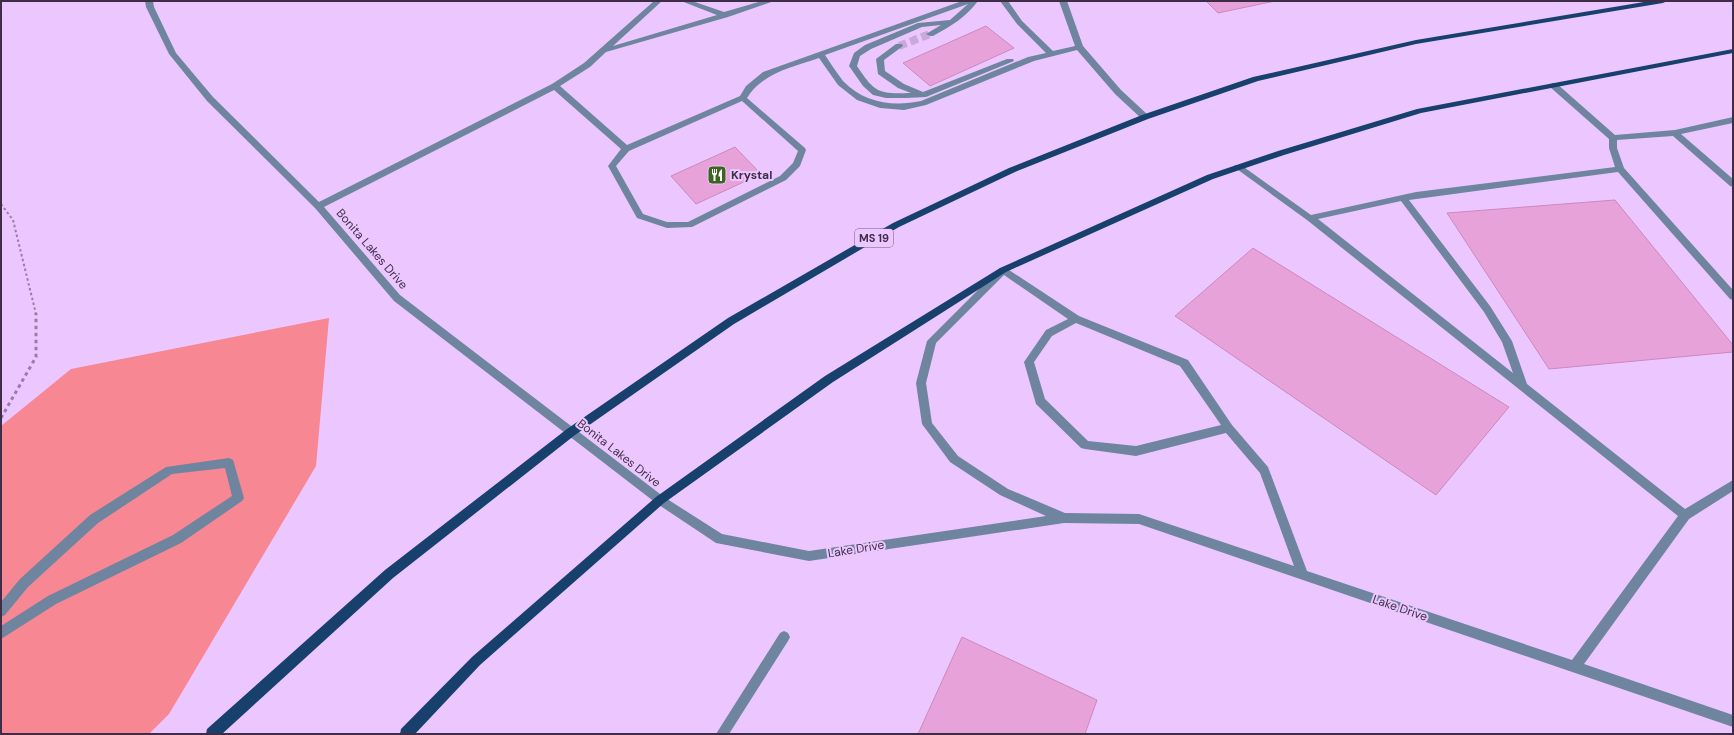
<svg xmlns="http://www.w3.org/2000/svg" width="1734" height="735" viewBox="0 0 1734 735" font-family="'DM Sans',sans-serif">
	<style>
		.green { fill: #f68793 }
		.building { fill: #e6a2d9; stroke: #cb89be }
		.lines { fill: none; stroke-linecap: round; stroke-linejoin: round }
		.minor-tunnel { stroke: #c9a8da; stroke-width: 8; stroke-dasharray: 8 4; stroke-linecap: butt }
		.path-far1 { stroke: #997da7; stroke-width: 2; stroke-dasharray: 2.5 2.5; stroke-linecap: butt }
		.path { stroke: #997da7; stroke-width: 3; stroke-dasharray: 3.5 3.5; stroke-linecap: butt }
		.minor { fill: #6f859f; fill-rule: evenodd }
		.major { fill: #18406d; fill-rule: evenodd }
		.labels { text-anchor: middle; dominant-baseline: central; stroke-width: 4; stroke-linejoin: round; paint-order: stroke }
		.shield { fill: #ecc7ff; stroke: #735b7f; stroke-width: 1 }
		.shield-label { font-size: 11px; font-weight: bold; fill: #3f2d48 }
		.poi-label { font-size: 12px; font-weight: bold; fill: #3f2d48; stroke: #ecc7ff; text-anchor: start }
		.street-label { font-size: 12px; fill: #3f2d48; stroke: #ecc7ff }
	</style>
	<rect width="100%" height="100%" fill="#ecc7ff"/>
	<path class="green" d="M329,318L316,466L169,714L149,734H1V426L71,369Z"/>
	<path class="building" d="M1206,1H1275L1218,13Z
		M986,26L1014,48L930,86L903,63Z
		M735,147L761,174L696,204L671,176Z
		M1615,200L1733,345V352L1549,369L1447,213Z
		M1253,248L1509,407L1436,495L1175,316Z
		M962,637L1097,700L1085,734H918Z"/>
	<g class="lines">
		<path class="minor-tunnel" d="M899,46L930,34"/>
		<path class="path-far1" d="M1,204L13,220L36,314"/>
		<path class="path" d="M1,418L36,357V313"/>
		<path class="minor" d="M145,1H153L154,7L176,53L213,97L319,202L552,84L584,63L654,1H662L613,46L717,15L681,1H692L724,12L762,1H774L728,17L606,52L590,67L560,86L627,145L740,96L746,86L763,72L962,1H978C965,18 951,26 933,36H930L926,34L941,25L922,27L871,49L860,56L857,66C875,93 878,94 911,93L898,88L878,74L876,59L896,44H902L903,46L884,60L885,71L904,84L923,92L1007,59H1013L1014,61L926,97L906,98H886L873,95L863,86L849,66L854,53L865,45L918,23L950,20L968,4L825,55C831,64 837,73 843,81C864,103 893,107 921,101L1028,57L1046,53L1017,24L1000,1H1008L1022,21L1053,51L1075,46L1059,1H1067L1083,46L1121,90L1148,115V119H1142L1115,94L1077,50L1034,61L926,105L904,110L880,108L857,100L838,85L819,58C793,67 762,73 747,98L805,148L806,150L800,166L786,180L692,227L667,228L637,218L608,166L621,149L554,90L324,207L400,295L664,497L722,534L809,551L1046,516L1000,495L950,462L922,424L916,383L927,341L1000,268H1006L1079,316L1188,360L1232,425L1268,467L1307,571L1572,660L1678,516L1307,220L1234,167L1235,165H1241L1311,215L1416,192L1615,167L1609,148V139L1550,87L1549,85L1553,83H1556L1615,135L1675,130L1733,117V123L1681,134L1733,179V187L1730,186L1673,136L1617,140V148L1624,168L1733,290V300L1730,299L1618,172L1409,200L1490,306L1512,341L1527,384L1685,509L1733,480V491L1689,519L1584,664L1733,715V727L1139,524L1064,523L809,561L716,543L656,503L394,301L315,208L207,101L169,54L146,7ZM742,101L798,151L793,163L780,176L688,222H667L643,214L616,166L629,151ZM1401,201L1484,312L1502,342L1513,373L1318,219ZM1004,275L1068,319L1046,330L1024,362L1036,404L1081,448L1085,449L1136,456L1226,433L1260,473L1294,566L1139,514L1065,513L1008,489L958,456L932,423L926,383L936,343ZM1076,323L1180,366L1221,425L1136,446L1088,441L1045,399L1034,362L1052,336Z
			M229,458L233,460L234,463L244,498L242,501L181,543L56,604L1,639V626L48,596L173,535L232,496L225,468L172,474L98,523L28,587L5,615L1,617V602L20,579L90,515L166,467Z
			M784,631L788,633L790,637L788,641L729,734H716L780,633Z"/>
		<path class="major" d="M1650,1H1667L1663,3L1416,44L1258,81L1148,119L1015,172L899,227L734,324L575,435L393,578L222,734H206L207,729L385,570L567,429L728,318L893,223L1009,168L1142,115L1253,77L1416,40Z
			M1733,49V53L1421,113L1284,155L1213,179L1006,272L833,382L664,503L480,665L415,734H400L401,729L472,657L656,497L825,376L1000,268L1207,175L1278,151L1417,109Z"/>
	</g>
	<defs>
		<symbol id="restaurant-square" viewBox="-11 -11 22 22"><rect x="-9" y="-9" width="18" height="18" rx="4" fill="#3e651f" stroke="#ecc7ff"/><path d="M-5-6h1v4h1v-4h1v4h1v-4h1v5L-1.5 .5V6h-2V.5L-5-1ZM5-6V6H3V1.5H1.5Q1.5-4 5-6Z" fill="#fff"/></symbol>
	</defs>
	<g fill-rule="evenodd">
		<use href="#restaurant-square" x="706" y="164" width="22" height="22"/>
	</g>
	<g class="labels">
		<rect class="shield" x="855" y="229" width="38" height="18" rx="3"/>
		<g class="shield-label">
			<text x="874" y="238">MS 19</text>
		</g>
		<g class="poi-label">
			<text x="731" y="175">Krystal</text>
		</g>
		<g class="street-label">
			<text transform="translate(372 249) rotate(49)">Bonita Lakes Drive</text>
			<text transform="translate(619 453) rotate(38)">Bonita Lakes Drive</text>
			<text transform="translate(856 549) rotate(-9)">Lake Drive</text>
			<text transform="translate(1400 608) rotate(19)">Lake Drive</text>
		</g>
	</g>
	<rect width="1734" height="735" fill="none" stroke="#3f2d48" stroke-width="4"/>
</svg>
